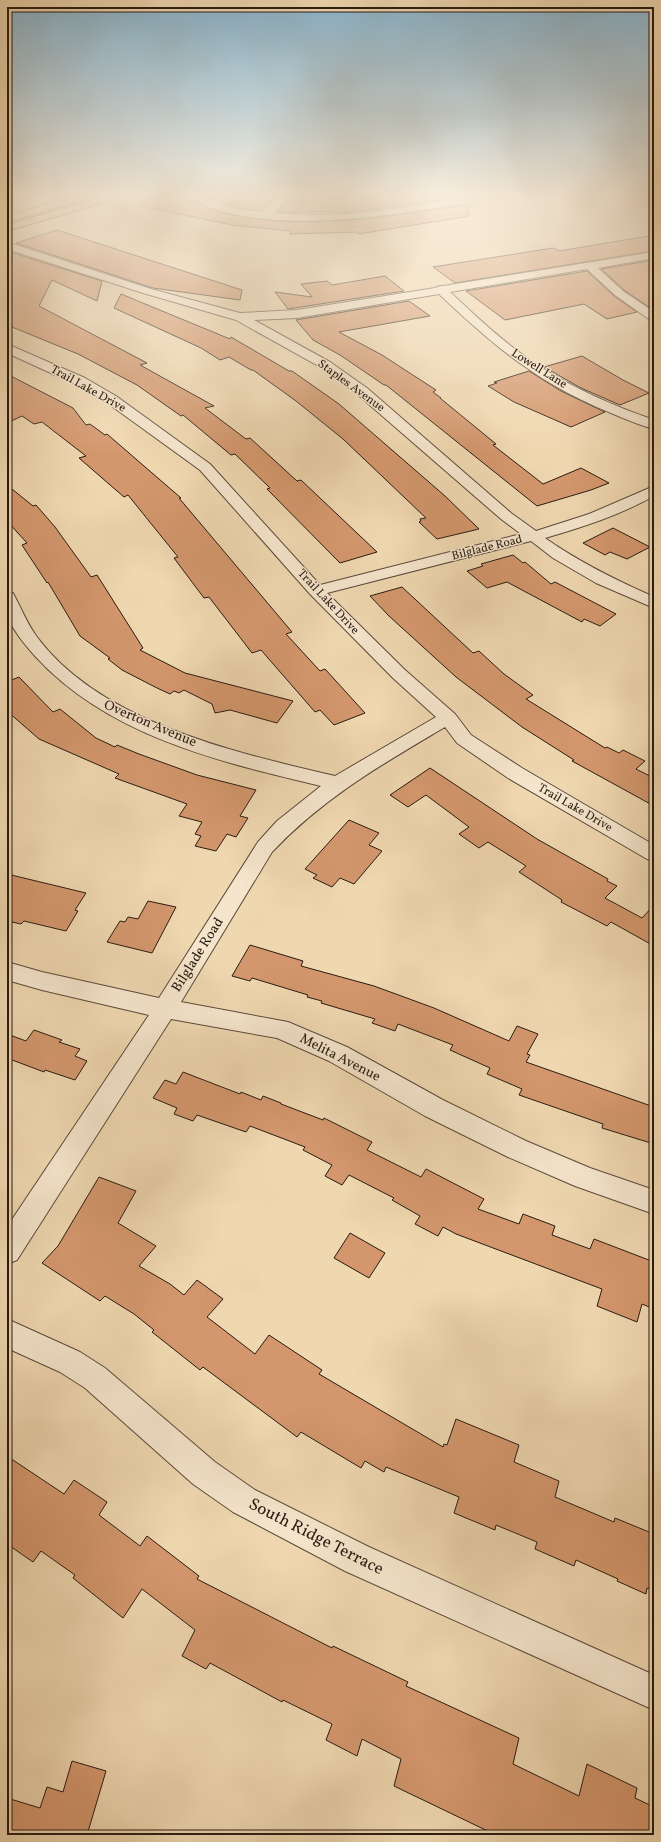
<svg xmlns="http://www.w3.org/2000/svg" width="661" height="1842" viewBox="0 0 661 1842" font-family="Vollkorn,serif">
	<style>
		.building { fill: #d4976d; stroke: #281b12 }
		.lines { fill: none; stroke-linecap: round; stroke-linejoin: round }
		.minor-casing { stroke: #5a4a3a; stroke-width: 2 }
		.major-casing { stroke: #281b12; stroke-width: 2 }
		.highway-casing { stroke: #281b12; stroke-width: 2 }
		.minor { fill: #f5e5cc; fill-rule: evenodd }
		.major { fill: #e8bc78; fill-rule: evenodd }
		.highway { fill: #e8bc78; fill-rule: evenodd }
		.labels { text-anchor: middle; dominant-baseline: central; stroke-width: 3; stroke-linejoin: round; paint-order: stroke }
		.far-street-label { font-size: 12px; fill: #281b12; stroke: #f5e5cc }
		.street-label { font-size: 14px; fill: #281b12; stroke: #f5e5cc }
		.near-street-label { font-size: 17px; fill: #281b12; stroke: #f5e5cc }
	</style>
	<rect width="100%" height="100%" fill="#efd7b0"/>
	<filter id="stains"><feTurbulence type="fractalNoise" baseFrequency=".005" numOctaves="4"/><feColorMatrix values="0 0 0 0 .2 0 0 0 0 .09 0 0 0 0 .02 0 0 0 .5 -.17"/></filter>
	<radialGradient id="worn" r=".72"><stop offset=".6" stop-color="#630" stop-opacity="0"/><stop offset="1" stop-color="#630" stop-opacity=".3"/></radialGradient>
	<path class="building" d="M141,197H184L186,200L227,214L273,221L304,222L366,219L468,205L469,216L359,234L357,232L290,234L291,231L232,225L140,206Z
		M205,197H277L262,210L241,209Z
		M291,197H464L349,212H277Z
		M57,230L242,290L240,300L153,288L16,243Z
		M654,235V251L455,283L433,267L553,248L559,251Z
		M7,251L102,281L97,301L52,280L39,306L147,363L140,365L214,406L205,408L246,439L250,438L297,481L301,480L377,552L340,563L267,489L270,488L235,454L231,455L183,415L181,416L137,385L78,354L7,325Z
		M654,260V309H652L624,290L601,269Z
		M587,271L614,296L637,312L607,319L584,304L505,320L466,291Z
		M385,276L404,291L288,309L275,292L312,297L301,284L327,281L332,285Z
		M121,294L230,339L231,337L289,371H292L339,404L445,496L479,529L437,539L419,522L421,521L420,519L426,518L343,439L296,401L253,370H251L229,357L220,360L201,348L114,308Z
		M409,301L430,316L339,332L382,355L436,390L433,392L441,398H440L496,444L493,445L543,484L581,468L609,483L591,490L537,506L386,385H384L340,355L313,340L296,320Z
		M582,356L623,380L649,393L620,405L581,388L544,367Z
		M529,371L561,391L605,412L571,427L514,402L488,386L497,383L494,382Z
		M7,374L73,408L86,425L90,424L105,435L107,434L181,498H179L292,632L286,634L320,671L325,669L365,713L334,725L320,710L315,712L261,650L252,653L209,597L204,598L174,558L178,557L128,495L124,497L79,458L86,456L42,422L34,424L22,416L7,423Z
		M7,485L33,506L36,505L55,527L91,577L97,575L143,648L140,650L185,673L293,701L277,723L230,710L215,713L212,704L184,690L179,693L174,691L170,694L157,688L122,670L108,659L110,658L80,636L48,582L47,583L22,545L27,543L7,521Z
		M613,528L650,547L627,559L610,552L605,555L583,543Z
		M513,555L523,563L525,562L551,584L555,582L616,614L600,626L584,619L582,622L507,582L487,588L467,571L483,566L481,564Z
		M402,587L473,653L479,651L504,674L533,695L526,699L605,748L607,747L619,753L623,750L645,761L636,769L654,778V806L572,761L574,760L522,727L456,677L389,616L370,596Z
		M19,677L53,712L60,709L96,738L115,747L117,745L139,754L197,775L256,790L240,816L248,818L236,837L227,834L216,851L195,846L201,836L195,834L202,822L179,816L187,804L115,778L119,774L39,739L7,711V682Z
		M430,768L537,839L608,879L607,881L617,886L605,898L642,918L654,905V946L611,922L607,926L561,902L562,900L519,872L526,866L488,842L479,848L459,834L469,827L426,795L408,807L390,795Z
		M349,820L379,833L369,845L382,851L354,884L340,878L332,887L313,878L317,875L305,869Z
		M7,874L86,893L75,910L78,911L66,931L24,921L21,924L7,921Z
		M148,901L176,907L152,953L107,942L120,921L125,922L128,917L138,919Z
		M250,945L303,961L301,966L374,986L434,1008L509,1041L517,1026L538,1034L527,1054L530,1055L526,1062L654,1107V1144L602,1128L603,1124L519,1095L522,1089L487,1074L490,1068L450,1050L453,1045L398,1024L395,1031L372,1023L375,1019L321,1003L322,1001L307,997L308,995L252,978L250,981L232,976Z
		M34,1030L62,1040L59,1042L80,1049L75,1056L87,1061L75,1080L45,1070L44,1072L7,1058V1034L26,1041Z
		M183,1072L240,1094L241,1092L261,1100L263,1096L281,1103V1104L323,1120L324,1118L372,1142L367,1150L421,1177L426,1169L484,1199L478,1209L519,1224L523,1214L555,1226L552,1235L590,1249L594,1239L654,1262V1309L642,1304L637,1322L597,1306L602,1289L456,1234L443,1227L438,1236L415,1224L420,1216L392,1200L394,1198L349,1175L342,1185L325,1176L332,1165L303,1150L305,1147L250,1126L246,1132L197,1115L193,1121L174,1114L177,1108L153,1098L165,1080L176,1084Z
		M99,1177L136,1191L118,1223L156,1246L139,1266L170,1284L184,1295L197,1280L223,1299L207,1317L255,1354L269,1335L322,1370L319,1374L443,1447L444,1444L447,1445L456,1419L519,1445L514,1462L559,1481L555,1497L614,1522L615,1518L654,1534V1591L647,1588L646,1594L617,1581L618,1579L576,1560L574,1566L535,1549L537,1542L496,1525L495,1530L454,1513L459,1497L386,1467L384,1472L365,1461L361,1468L301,1432L297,1437L203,1367L200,1370L152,1332L154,1330L134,1314L105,1296L100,1301L42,1263L58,1246Z
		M350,1233L385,1253L369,1278L334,1258Z
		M7,1456L64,1494L74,1480L107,1502L99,1515L140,1546L147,1536L199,1576L197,1579L332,1648L333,1646L408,1682L406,1686L519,1738L513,1764L579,1796L587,1764L637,1788L635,1798L654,1807V1835H496L394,1786L401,1759L362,1739L357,1756L326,1740L332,1724L283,1700L282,1702L210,1663L206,1669L182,1656L195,1630L142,1589L123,1618L73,1578L75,1575L41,1551L33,1562L7,1544Z
		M72,1761L106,1771L87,1835H7V1798L40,1808L47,1787L63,1792Z"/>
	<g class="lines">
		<defs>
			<path id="minor" d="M185,197H200L241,210L263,212L279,197H290L274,213C303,215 332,216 360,213C405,209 449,197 494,197L489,200C407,212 325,229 242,216C223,213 204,205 187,199Z
				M638,197H651L654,199V206Z
				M7,242L151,289L240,313L297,310L435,288L440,286H443L654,252V258L598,268L623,291L654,312V321L650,320L615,295L587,269L450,292C478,318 506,345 539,366C575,389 614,406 654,420V429C639,425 625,419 611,413C539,384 495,347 439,294L297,318L254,320L330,362L367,388L511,513L536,531L589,514L654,486V496C620,515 583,527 545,538C579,562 616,580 654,597V608L596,583L553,558L531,541L327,593L405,670L455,714L471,735L522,768L654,845V861L647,859L508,778L457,743L445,727C381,765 324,797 272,852L181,1002L288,1022L347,1047L443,1100L526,1141L590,1168L654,1190V1214L575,1186L508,1157L425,1116L329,1061L277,1038L171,1019L17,1260L7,1264V1227L149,1015L42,990L7,980V962L42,972L159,998L258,842L277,821L321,786C220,762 108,736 35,656C26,646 10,627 7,613C6,607 7,599 7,592L13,593L15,597C22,610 28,625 37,637C101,723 237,753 335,776L436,717L393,678L310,594L200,470L106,402L75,384L7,353V344L85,378L116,396L210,464L320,585L521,534L501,519L357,394L322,368L236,320L143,293L7,249Z
				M7,1319L80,1352L105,1368L215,1462L255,1490L369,1547L654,1675V1710L345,1571L233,1512L193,1484L85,1388L60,1372L7,1348Z"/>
			<path id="major" d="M102,197H118L116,199L7,231V225Z"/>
			<path id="highway" d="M72,197H88L86,199L7,222V216Z"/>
		</defs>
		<use href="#minor" class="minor-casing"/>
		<use href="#major" class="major-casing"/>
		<use href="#highway" class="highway-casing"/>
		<use href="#minor" class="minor"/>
		<use href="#major" class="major"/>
		<use href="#highway" class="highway"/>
	</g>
	<linearGradient id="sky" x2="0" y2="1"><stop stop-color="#89b6d1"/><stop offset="0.43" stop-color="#f8eddb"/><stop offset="1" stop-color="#f8eddb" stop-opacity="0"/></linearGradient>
	<rect width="661" height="455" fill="url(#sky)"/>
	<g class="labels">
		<g class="far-street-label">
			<text transform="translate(539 369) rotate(32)">Lowell Lane</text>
			<text transform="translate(351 386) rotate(36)">Staples Avenue</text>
			<text transform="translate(88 389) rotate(29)">Trail Lake Drive</text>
			<text transform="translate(487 548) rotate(-14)">Bilglade Road</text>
			<text transform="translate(328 602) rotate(47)">Trail Lake Drive</text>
			<text transform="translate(575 808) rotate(30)">Trail Lake Drive</text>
		</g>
		<g class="street-label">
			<text transform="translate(150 724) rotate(23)">Overton Avenue</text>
			<text transform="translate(198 955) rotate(-58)">Bilglade Road</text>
			<text transform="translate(340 1058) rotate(27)">Melita Avenue</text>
		</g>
		<g class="near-street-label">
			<text transform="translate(316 1537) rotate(27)">South Ridge Terrace</text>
		</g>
	</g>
	<rect width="661" height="1842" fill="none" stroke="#efd7b0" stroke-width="24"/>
	<rect x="8" y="8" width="645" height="1826" fill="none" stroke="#281b12" stroke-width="2"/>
	<rect x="12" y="12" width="637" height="1818" fill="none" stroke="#281b12"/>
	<rect width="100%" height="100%" filter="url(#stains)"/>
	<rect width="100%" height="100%" fill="url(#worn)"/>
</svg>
